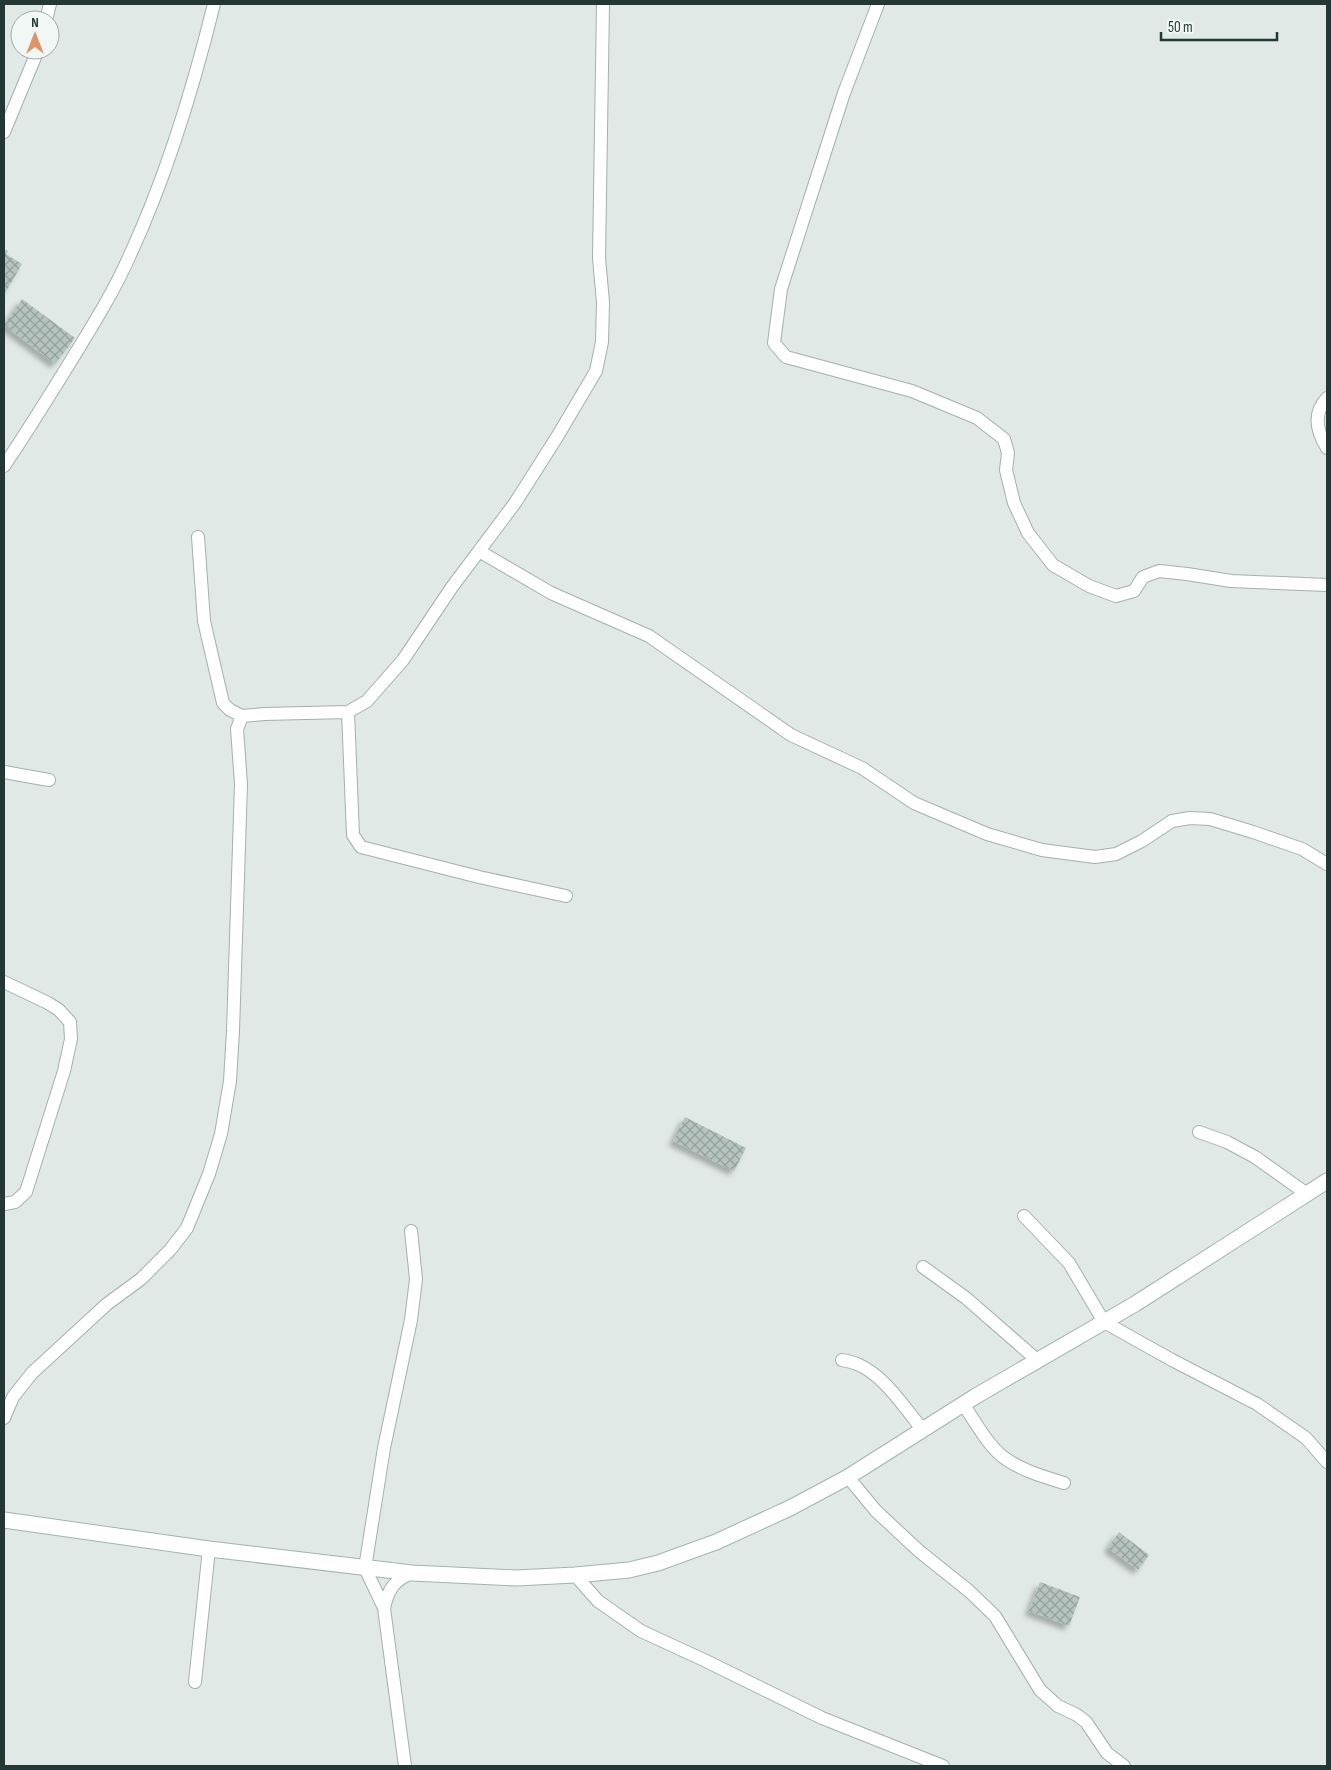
<svg xmlns="http://www.w3.org/2000/svg" width="1331" height="1770" viewBox="0 0 1331 1770" font-family="'Sofia Sans Condensed',sans-serif">
	<style>
		.building { fill: url(#building-cross-hatch); filter: url(#shadow) }
		.lines { fill: none; stroke-linecap: round; stroke-linejoin: round }
		.street-casing { stroke: #a4b0ae; stroke-width: 14 }
		.secondary-casing { stroke: #a1b4af; stroke-width: 17 }
		.street { stroke: #fff; stroke-width: 12 }
		.secondary { stroke: #fff; stroke-width: 15 }
	</style>
	<defs>
		<pattern id="building-cross-hatch" width="8" height="8" patternUnits="userSpaceOnUse" patternTransform="scale(1.25)"><rect width="8" height="8" fill="#b6c4c0"/><path d="M0 0l8 8M0 8l8-8" fill="none" stroke="#94a09d"/></pattern>
		<filter id="shadow"><feDropShadow dx="-4.5" dy="4.5" stdDeviation="2.5" flood-color="#0004"/></filter>
	</defs>
	<rect width="100%" height="100%" fill="#e1e9e7"/>
	<path class="building" d="M4,249L8,251L6,254L22,264L4,295Z
		M22,299L75,338L55,364L4,325Z
		M685,1117L746,1148L734,1171L673,1141Z
		M1119,1532L1149,1555L1138,1570L1108,1548Z
		M1040,1582L1080,1597L1069,1626L1029,1611Z"/>
	<g class="lines">
		<defs>
			<path id="street" d="M878,4L844,93L781,289L774,343L786,357L912,391L977,418L1004,439L1008,453L1006,470L1014,503L1028,533L1053,565L1089,586L1116,596L1134,591L1143,577L1159,571L1187,574L1231,581L1327,585
				M46,20L50,4
				M4,132L38,50
				M1327,398C1312,414 1317,432 1327,448
				M4,466C29,429 53,390 77,351C96,320 115,289 130,255C167,175 193,89 214,4
				M198,537L204,621L223,703L230,710L242,716L264,714L348,712L367,701L403,660L452,587L515,503L557,437L596,371L602,342L603,302L599,258L603,4
				M479,551L551,593L649,636L791,735L862,768L914,803L987,834L1042,850L1095,857L1116,854L1142,841L1172,821L1190,818L1210,819L1253,832L1302,849L1327,864
				M348,712L353,835L361,847L479,877L566,896
				M4,772L49,780
				M4,982L48,1003L59,1010L70,1022L71,1039L64,1071L26,1192L15,1202L4,1204
				M1199,1132L1227,1142L1255,1157L1307,1194
				M1024,1216L1069,1263L1104,1322L1172,1360L1257,1404L1306,1438L1327,1462
				M923,1267L966,1298L1037,1360
				M842,1360C847,1361 852,1362 857,1364C883,1374 905,1408 922,1429
				M963,1404C975,1421 989,1448 1006,1459C1023,1471 1045,1477 1064,1483
				M4,1418L13,1397L32,1373L107,1304L141,1279L170,1250L187,1228L209,1174L221,1134L230,1081L233,1031L241,784L237,729L242,716
				M848,1477L876,1511L919,1551L969,1591L995,1616L1040,1690L1058,1706L1077,1715L1086,1722L1107,1753L1124,1766
				M575,1575L598,1601L641,1631L706,1661L822,1718L943,1766
				M384,1608C388,1590 394,1580 412,1573
				M195,1682L209,1549
				M405,1766L384,1608L365,1568L384,1448L411,1320L416,1279L411,1231"/>
			<path id="secondary" d="M4,1520L209,1549L412,1573L516,1578L575,1575L629,1570L658,1563L716,1542L790,1508L848,1477L976,1396L1135,1304L1327,1181"/>
		</defs>
		<use href="#street" class="street-casing"/>
		<use href="#secondary" class="secondary-casing"/>
		<use href="#street" class="street"/>
		<use href="#secondary" class="secondary"/>
	</g>
	<rect width="1331" height="1770" fill="none" stroke="#233835" stroke-width="10"/>
	<g transform="translate(35 35)"><circle r="24" fill="#f1f7f4" stroke="#9faba8"/>
	<path d="M0-4L9 19L0 12L-9 19Z" fill="#e19267"/>
	<text y="-8" font-size="14" font-weight="bold" text-anchor="middle" fill="#233835">N</text>
	</g>
	<path d="M1161 32v8h116v-8" fill="none" stroke="#233835" stroke-width="2.5"/>
	<text x="1168" y="32" font-size="15" fill="#233835" stroke="#f1f7f4" stroke-width="4" paint-order="stroke">50 m</text>
</svg>
